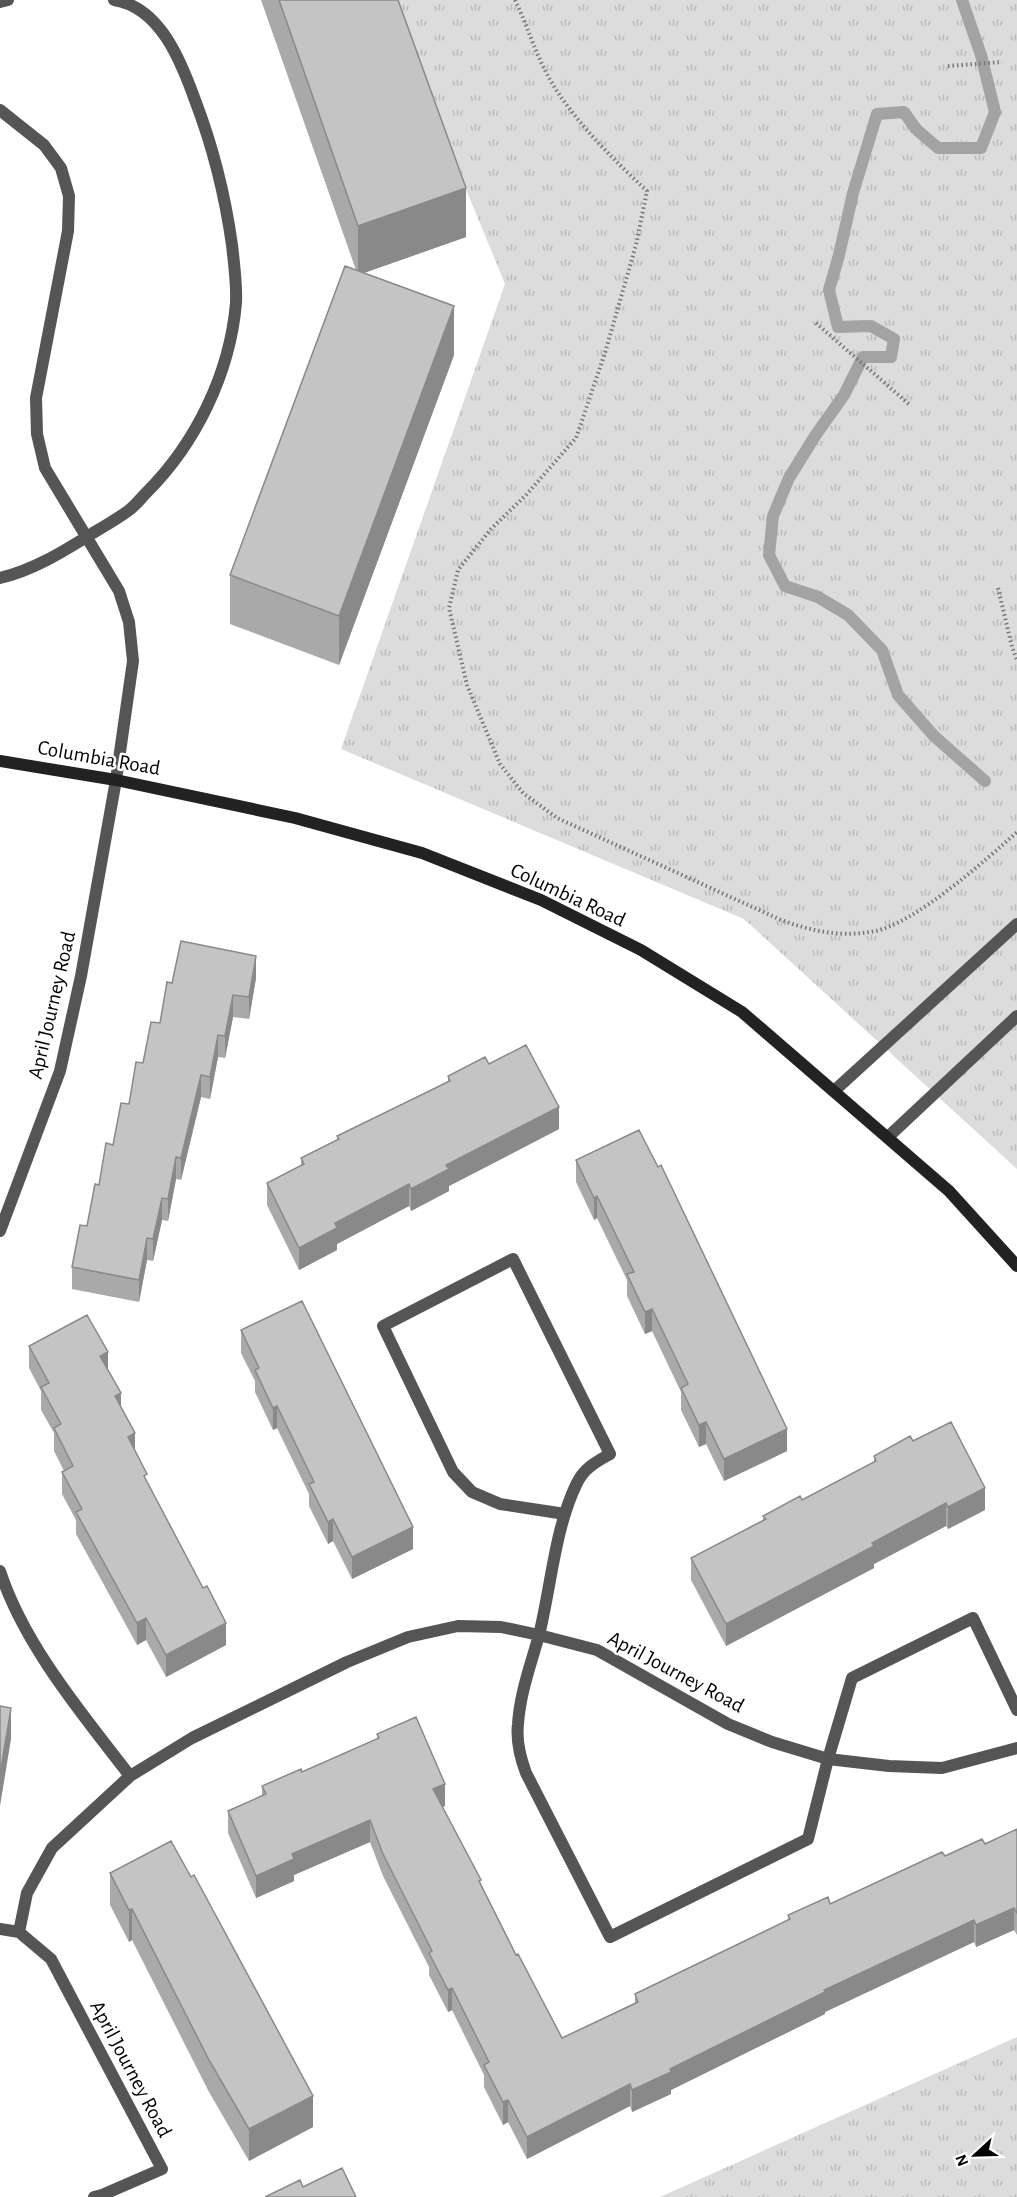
<svg xmlns="http://www.w3.org/2000/svg" width="1017" height="2197" viewBox="0 0 1017 2197" font-family="'Alegreya Sans',sans-serif">
	<style>
		.grass { fill: url(#grass-tufts) }
		.lines { fill: none; stroke-linecap: round; stroke-linejoin: round }
		.stream { stroke: #a3a3a3; stroke-width: 12 }
		.path { stroke: #777; stroke-width: 4; stroke-dasharray: 1.5 3; stroke-linecap: butt }
		.lane { stroke: #555; stroke-width: 12 }
		.street { stroke: #555; stroke-width: 12 }
		.secondary { stroke: #222; stroke-width: 12 }
		.wall { fill: #a9a9a9 }
		.shaded-wall { fill: #898989 }
		.building { fill: #c4c4c4; stroke: #898989; stroke-width: 1.5 }
		.labels { text-anchor: middle; dominant-baseline: central; stroke-width: 5; stroke-linejoin: round; paint-order: stroke }
		.street-label { font-size: 21px; fill: #000; stroke: #fff }
	</style>
	<defs>
		<pattern id="grass-tufts" width="24" height="20" patternUnits="userSpaceOnUse" patternTransform="scale(1.5)"><rect width="24" height="20" fill="#dcdcdc"/><path d="M3 7l-1-3M5 7V3M7 7l1-3M15 17l-1-3M17 17v-4M19 17l1-3" fill="none" stroke="#bbb"/></pattern>
	</defs>
	<rect width="100%" height="100%" fill="#fff"/>
	<path class="grass" d="M388,0H1017V1169L744,919L341,749L505,284Z
		M1017,2037V2197H660Z"/>
	<g class="lines">
		<path class="stream" d="M962,0L981,55L995,112L981,148H938L916,129L904,112L877,114L853,193L839,255L829,290L838,327L871,326L894,339L891,357H863L844,395L815,436L789,478L773,516L769,555L785,586L818,597L848,615L882,650L898,695L934,736L985,781"/>
		<path class="path" d="M515,0C527,25 535,52 548,76C571,118 612,158 647,191L636,245L605,353L576,438L526,495L491,529L458,570L449,608L467,685L500,764L523,793L557,818L781,920C812,931 841,938 875,931C914,924 986,860 1017,832
			M948,66L1002,62
			M816,323L911,406
			M998,588L1012,647L1017,660"/>
		<path class="lane" d="M0,2L8,0
			M0,110L44,145L61,168L69,196L68,231L36,398L37,434L45,468L119,591L129,622L133,661L116,780
			M0,578C34,570 64,551 93,533C105,526 117,519 128,511C135,506 141,498 147,492C196,443 230,373 236,303C237,284 234,264 232,245C225,195 213,147 195,100C181,61 160,7 114,0
			M834,1091L1017,924
			M888,1137L1017,1016
			M565,1514L500,1504L472,1492L453,1472L383,1326L513,1259L610,1454C596,1462 584,1468 577,1483C555,1527 551,1587 539,1635C531,1664 520,1693 518,1724C516,1741 520,1757 526,1773L610,1937L808,1839L828,1759L852,1678L973,1618L1017,1710"/>
		<path class="street" d="M0,1231L60,1071L81,976L116,780
			M0,1571C24,1645 83,1715 130,1776L192,1738L347,1662L408,1637L458,1626L501,1627L539,1635L597,1650L728,1724L772,1742L828,1759L889,1766L942,1768L1017,1748
			M0,1929L19,1932L51,1959L162,2169L102,2195L94,2197
			M19,1932L27,1893L52,1848L130,1776"/>
		<path class="secondary" d="M0,761L116,780L295,818L422,853L541,900L641,950L742,1012L949,1191L1017,1266"/>
	</g>
	<path class="wall" d="M261,0H398L466,237L364,273L454,355L339,665L230,624V575L356,270Z
		M256,978L249,1019L233,1017L225,1058L218,1057L210,1099L201,1097L181,1180L176,1179L168,1221L162,1220L153,1261L147,1260L139,1302L72,1289V1267L87,1226L99,1185L143,1063L160,1023L172,983Z
		M489,1064L559,1129L449,1186V1191L411,1211L409,1206L337,1244V1250L299,1270L267,1205V1183L301,1165V1158L337,1140V1136L448,1081V1076Z
		M576,1160L787,1451L724,1481L706,1444L699,1447L681,1410V1392L652,1331L645,1334L627,1296V1280L597,1218L594,1220L576,1182Z
		M241,1330L413,1549L352,1579L333,1541L328,1544L309,1506V1494L277,1428L273,1430L255,1392V1381L241,1353Z
		M29,1346L108,1370L135,1451L147,1482L226,1645L166,1677L146,1640L137,1645L76,1534V1520L62,1494V1472L64,1471L54,1451V1433L41,1410V1391L29,1368Z
		M913,1441L985,1510L948,1529L946,1526L874,1564V1568L726,1646L691,1580V1558L763,1520V1516L802,1500L874,1462V1456Z
		M377,1734L445,1806L442,1807L516,1955L562,2038L635,2003V1994L788,1920V1915L830,1904L945,1856L985,1844L1017,1829V1935L1014,1930L976,1947L974,1942L825,2012V2014L671,2090V2094L632,2112L630,2106L527,2159L508,2122L503,2125L484,2087V2075L452,2010L448,2012L429,1975V1967L383,1876L370,1842L294,1875V1881L256,1898L228,1833V1811L262,1796V1786L302,1772L377,1739Z
		M110,1873L313,2127L249,2161L209,2092L132,1940L129,1942L110,1905Z"/>
	<path class="shaded-wall" d="M466,188V237L358,275V226Z
		M454,306V355L339,665V616Z
		M256,956V978L249,1019V997Z
		M233,995V1017L225,1058V1036Z
		M218,1035V1057L210,1099V1077Z
		M201,1075V1097L181,1180V1158Z
		M559,1107V1129L449,1186V1191L411,1211V1189L446,1165Z
		M176,1157V1179L168,1221V1199Z
		M409,1184V1206L337,1244V1250L299,1270V1248L335,1223Z
		M597,1196V1218L594,1220V1198Z
		M162,1198V1220L153,1261V1239Z
		M147,1238V1260L139,1302V1280Z
		M652,1309V1331L645,1334V1312Z
		M108,1352V1374L100,1356Z
		M121,1393V1415L115,1396Z
		M277,1406V1428L273,1430V1408Z
		M706,1422V1444L699,1447V1425Z
		M787,1429V1451L724,1481V1459Z
		M135,1433V1455L128,1437Z
		M985,1488V1510L948,1529V1507Z
		M946,1503V1526L874,1564V1568L726,1646V1624L872,1543Z
		M333,1519V1541L328,1544V1522Z
		M413,1527V1549L352,1579V1557Z
		M146,1618V1640L137,1645V1623Z
		M226,1623V1645L166,1677V1655Z
		M11,1708V1739L0,1806V1774Z
		M445,1784V1806L433,1811V1789Z
		M370,1820V1842L294,1875V1881L256,1898V1876L292,1854Z
		M1014,1908V1930L976,1947V1925Z
		M132,1909V1940L129,1942V1910Z
		M974,1920V1942L825,2012V2014L671,2090V2094L632,2112V2090L670,2069L824,1990Z
		M452,1988V2010L448,2012V1990Z
		M630,2084V2106L527,2159V2137Z
		M313,2096V2127L249,2161V2129Z
		M508,2100V2122L503,2125V2102Z"/>
	<path class="building" d="M279,0H398L466,188L358,226Z
		M345,266L454,306L339,616L230,575Z
		M181,941L256,956L249,997L233,995L225,1036L218,1035L210,1077L201,1075L181,1158L176,1157L168,1199L162,1198L153,1239L147,1238L139,1280L72,1267L80,1225L87,1226L95,1184L99,1185L106,1143L113,1145L121,1103L129,1104L136,1062L143,1063L151,1022L160,1023L167,982L172,983Z
		M526,1045L559,1107L446,1165L449,1169L411,1189L409,1184L335,1223L337,1228L299,1248L267,1183L304,1164L301,1158L339,1139L337,1136L450,1081L448,1076L485,1057L489,1064Z
		M639,1130L658,1167L661,1165L787,1429L724,1459L706,1422L699,1425L681,1388L688,1384L652,1309L645,1312L627,1274L634,1272L597,1196L594,1198L576,1160Z
		M302,1301L413,1527L352,1557L333,1519L328,1522L309,1484L314,1482L277,1406L273,1408L255,1370L259,1368L241,1330Z
		M87,1315L108,1352L100,1356L121,1393L115,1396L135,1433L128,1437L147,1474L144,1476L203,1588L207,1586L226,1623L166,1655L146,1618L137,1623L76,1512L82,1509L62,1472L73,1466L54,1428L61,1424L41,1387L49,1383L29,1346Z
		M951,1422L985,1488L948,1507L946,1503L872,1543L874,1546L726,1624L691,1558L766,1519L763,1516L800,1496L802,1500L876,1461L874,1456L910,1436L913,1441Z
		M0,1706L11,1708L0,1774Z
		M416,1717L445,1784L433,1789L481,1880L479,1881L516,1955L518,1954L562,2038L638,2002L635,1994L790,1919L788,1915L828,1897L830,1904L942,1852L945,1856L982,1839L985,1844L1017,1829V1913L1014,1908L976,1925L974,1920L824,1990L825,1992L670,2069L671,2072L632,2090L630,2084L527,2137L508,2100L503,2102L484,2065L489,2062L452,1988L448,1990L429,1953L432,1951L383,1854L370,1820L292,1854L294,1859L256,1876L228,1811L266,1794L262,1786L301,1769L302,1772L379,1738L377,1734Z
		M171,1841L191,1877L194,1875L313,2096L249,2129L209,2060L132,1909L129,1910L110,1873Z
		M342,2168L356,2197H265L300,2180L303,2187Z"/>
	<g class="labels">
		<g class="street-label">
			<text transform="translate(99 758) rotate(10)">Columbia Road</text>
			<text transform="translate(568 895) rotate(25)">Columbia Road</text>
			<text transform="translate(52 1005) rotate(-77)">April Journey Road</text>
			<text transform="translate(676 1672) rotate(28)">April Journey Road</text>
			<text transform="translate(131 2069) rotate(62)">April Journey Road</text>
		</g>
	</g>
	<g transform="translate(975 2155) rotate(248)" stroke="#ffffff" stroke-width="4.5" paint-order="stroke">
	<path d="M0-4.5L10 22L0 15L-10 22Z" fill="#000000"/>
	<text y="-9" font-size="16" font-weight="bold" text-anchor="middle" fill="#000000">N</text>
	</g>
</svg>
